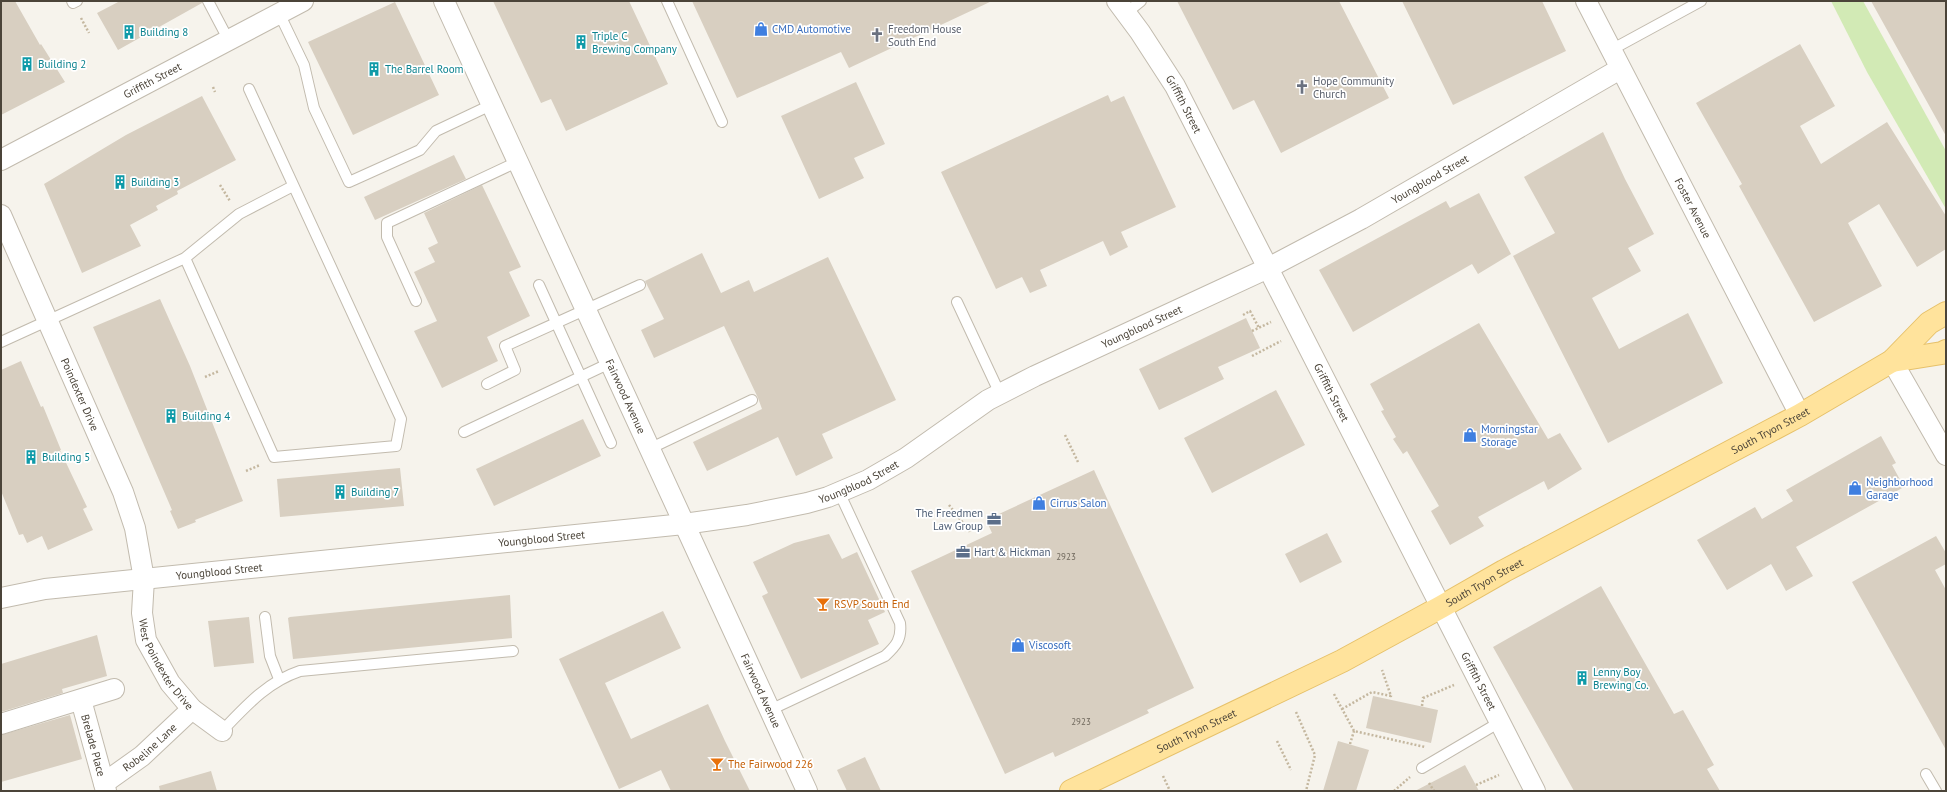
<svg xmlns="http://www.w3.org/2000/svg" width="1947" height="792" viewBox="0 0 1947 792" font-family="'PT Sans',sans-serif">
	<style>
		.green { fill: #d2eab5 }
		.building { fill: #d8cfc1 }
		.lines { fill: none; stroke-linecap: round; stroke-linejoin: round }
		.lane-casing { stroke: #c2bbae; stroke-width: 12 }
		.street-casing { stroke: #c2bbae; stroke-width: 22 }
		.primary-casing { stroke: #e6c16a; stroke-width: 24 }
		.path { stroke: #c4b79f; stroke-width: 2.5; stroke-dasharray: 2 2; stroke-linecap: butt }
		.lane { stroke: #fff; stroke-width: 10 }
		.street { stroke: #fff; stroke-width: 20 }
		.primary { stroke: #ffe39c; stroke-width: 22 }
		.labels { text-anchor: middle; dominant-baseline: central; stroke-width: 3.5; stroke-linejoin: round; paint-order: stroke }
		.number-label { font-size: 9px; fill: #6e675b }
		.shop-label { font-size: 11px; fill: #366cbe; stroke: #fff; text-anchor: start }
		.worship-label { font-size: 11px; fill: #5b616d; stroke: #fff; text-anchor: start }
		.culture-label { font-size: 11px; fill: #0d838f; stroke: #fff; text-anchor: start }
		.street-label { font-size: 11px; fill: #4b4439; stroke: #fff }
		.service-label { font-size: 11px; fill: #4e5e75; stroke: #fff; text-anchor: end }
		.food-label { font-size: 11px; fill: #c56008; stroke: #fff; text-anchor: start }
	</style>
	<rect width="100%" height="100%" fill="#f6f3ec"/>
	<path class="green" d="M1831,1H1863L1946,151V209L1867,72Z"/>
	<path class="building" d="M1,1H15L40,45L41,44L65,82L1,115Z
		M120,1H202V3L118,50L97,13Z
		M493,1H629L668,84L566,131L551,99L541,103Z
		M692,1H992L849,68L841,52L737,98Z
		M1177,1H1339L1389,98L1281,153L1254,100L1233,110Z
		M1402,1H1542L1566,51L1453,105Z
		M1871,1H1946V136Z
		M395,2L439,95L353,135L308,42Z
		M1800,44L1835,106L1800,126L1821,164L1887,122L1946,216V249L1917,267L1879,204L1848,223L1882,286L1814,322L1739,186L1742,184L1696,103Z
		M856,82L885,144L854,158L864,178L819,199L781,116Z
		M1108,95L1111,102L1124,96L1176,207L1121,232L1128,247L1110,256L1103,241L1040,270L1047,286L1030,293L1022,277L996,289L941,172Z
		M202,96L236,160L177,191L178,194L156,206L158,210L130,225L141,246L82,273L44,184L126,135Z
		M1603,132L1625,179L1654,234L1628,248L1641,271L1592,298L1619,349L1688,313L1723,383L1608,443L1513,256L1555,233L1524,177Z
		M454,155L466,179L375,220L364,197Z
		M482,185L521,267L509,272L530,316L487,337L498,361L442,388L414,331L437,321L414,272L435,262L428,248L438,243L424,213Z
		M1479,193L1511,254L1478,274L1472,264L1353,332L1319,270L1446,201L1450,208Z
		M702,253L721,293L749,280L754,292L828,257L896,400L822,434L833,458L796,476L778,437L707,471L693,442L762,409L758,398L724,326L654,358L641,330L664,319L645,281Z
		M160,299L190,366L243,501L195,520L196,522L178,529L170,511L172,510L93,327Z
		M1246,318L1260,348L1218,367L1224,379L1159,410L1139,369Z
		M1479,323L1548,439L1560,433L1582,469L1548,490L1544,481L1478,517L1484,526L1450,545L1431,511L1439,506L1407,451L1403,454L1393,439L1396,437L1381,411L1384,410L1370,384Z
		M21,361L41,407L43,406L61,450H60L87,507L83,509L93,530L48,550L42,536L27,543L23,534L19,535L1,491V370Z
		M1276,390L1305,445L1212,493L1184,438Z
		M583,419L601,456L494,506L476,469Z
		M1881,436L1896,463L1892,465L1904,487L1796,547L1813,576L1786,591L1771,564L1727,590L1697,540L1755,507L1762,519L1793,501L1786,490Z
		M400,468L404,506L280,517L277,479Z
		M1094,470L1194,688L1147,710L1149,713L1055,757L1053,752L1005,774L911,571L992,533L986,520Z
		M1327,533L1342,562L1300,583L1285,554Z
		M829,534L842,559L857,552L885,612L868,620L879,644L801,679L762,596L768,593L753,562L794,543Z
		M1936,536L1946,553V564L1935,570L1946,590V750L1852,582Z
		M1601,586L1674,714L1683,710L1714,765L1707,769L1720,791H1574L1493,647Z
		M510,595L512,638L293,659L288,618L290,617Z
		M663,611L681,648L605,683L631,739L708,704L725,741L750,791H671L661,770L619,789L559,659Z
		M249,617L254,663L214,667L208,621Z
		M97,635L107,676L62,689L63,693L1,712V664Z
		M1373,696L1438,710L1431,743L1366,728Z
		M70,715L82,759L1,782V735Z
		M1338,741L1369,750L1356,791H1323Z
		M865,757L881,791H847L837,770Z
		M1465,765L1479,791H1415Z
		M211,771L217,791H160L159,786Z"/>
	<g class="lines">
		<defs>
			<path id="lane" d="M72,1L73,3L77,1
				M208,1L228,39
				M667,1L722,122
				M279,13L304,65L314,108L349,182L420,150L436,131L491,105
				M1126,13L1141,1
				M1611,50L1701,1
				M185,258L239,214L293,186
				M539,285L611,443
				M416,301L387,237V223L517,162
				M957,302L1000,394
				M1,342L185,258L274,457L396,446L401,419L249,89
				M487,384L515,370L505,346L640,285
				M464,432L610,363
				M649,449L752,400
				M265,617L270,656L279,679
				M770,710L885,656C896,646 902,639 900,623L839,492
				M222,731C246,706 267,682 300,671L513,651
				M1422,768L1500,722
				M1926,774L1936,791"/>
			<g id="street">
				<path id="s1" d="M444,1L807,791"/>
				<path id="s2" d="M1117,1L1140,32L1175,86L1535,791"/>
				<path id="s3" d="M1586,1L1800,415"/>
				<path id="s4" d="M1,160L303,1"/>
				<path id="s5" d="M1,215L123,492L135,528L144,579L142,613L146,640L170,683L192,709L222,731"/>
				<path d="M1892,361L1946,455"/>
				<path id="s6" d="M1,598L45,589L684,524L747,515L807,503L828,497L868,480L906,458L988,400L1035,376L1268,268L1361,219L1620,69"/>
				<path id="s7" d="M81,700L106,791"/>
				<path d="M1,724L114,689"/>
				<path id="s8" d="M104,783L142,756L192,709"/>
			</g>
			<g id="primary">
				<path d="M1892,361L1942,353L1946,351"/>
				<path id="s9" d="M1071,791L1342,661L1441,607L1504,571L1800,415L1892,361L1929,323L1946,313"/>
			</g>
		</defs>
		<use href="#lane" class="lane-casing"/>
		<use href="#street" class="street-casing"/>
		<use href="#primary" class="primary-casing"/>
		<path class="path" d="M81,18L89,33
			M213,87L215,92
			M220,185L230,201
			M1243,315L1250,311L1259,328
			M1252,331L1271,322
			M1252,356L1281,341
			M205,377L219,371
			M1065,435L1078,462
			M246,471L260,465
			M949,505L970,532
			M1334,694L1354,731L1425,747
			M1422,706L1423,698L1454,685
			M1342,709L1372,692L1391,696L1382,670
			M1296,712L1315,755L1306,791
			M1277,741L1291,770
			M1350,744L1354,731
			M1163,776L1170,791
			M1429,783L1434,791
			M1476,785L1499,775
			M1394,791L1410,777"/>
		<use href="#lane" class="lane"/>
		<use href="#street" class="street"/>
		<use href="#primary" class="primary"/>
	</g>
	<defs>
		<symbol id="shop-bare" viewBox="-9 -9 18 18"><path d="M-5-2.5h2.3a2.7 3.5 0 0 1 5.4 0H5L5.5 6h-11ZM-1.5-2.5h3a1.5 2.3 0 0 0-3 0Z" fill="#3f7fe0" stroke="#fff" stroke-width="2.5" paint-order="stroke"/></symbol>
		<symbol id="building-bare" viewBox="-9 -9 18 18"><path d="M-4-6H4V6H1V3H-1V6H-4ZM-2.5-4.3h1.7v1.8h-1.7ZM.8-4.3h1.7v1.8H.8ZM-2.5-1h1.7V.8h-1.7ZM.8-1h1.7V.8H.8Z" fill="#0f9aa8" stroke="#fff" stroke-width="2.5" paint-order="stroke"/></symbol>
		<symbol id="church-bare" viewBox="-9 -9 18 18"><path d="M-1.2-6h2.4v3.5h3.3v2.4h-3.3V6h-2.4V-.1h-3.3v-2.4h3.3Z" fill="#6b7280" stroke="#fff" stroke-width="2.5" paint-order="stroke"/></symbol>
		<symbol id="office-bare" viewBox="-9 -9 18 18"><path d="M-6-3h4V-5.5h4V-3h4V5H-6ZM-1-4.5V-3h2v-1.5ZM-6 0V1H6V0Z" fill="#5c6f8a" stroke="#fff" stroke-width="2.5" paint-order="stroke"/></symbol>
		<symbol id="bar-bare" viewBox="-9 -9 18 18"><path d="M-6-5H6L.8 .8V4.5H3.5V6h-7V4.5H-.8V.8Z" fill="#e8710a" stroke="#fff" stroke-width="2.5" paint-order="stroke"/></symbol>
	</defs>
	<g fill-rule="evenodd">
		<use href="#shop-bare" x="751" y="19" width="20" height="20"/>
		<use href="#building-bare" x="119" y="22" width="20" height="20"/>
		<use href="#church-bare" x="867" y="25" width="20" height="20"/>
		<use href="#building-bare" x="571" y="32" width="20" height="20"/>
		<use href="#building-bare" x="17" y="54" width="20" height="20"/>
		<use href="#building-bare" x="364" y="59" width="20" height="20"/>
		<use href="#church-bare" x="1292" y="77" width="20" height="20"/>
		<use href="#building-bare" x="110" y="172" width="20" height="20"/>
		<use href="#building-bare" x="161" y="406" width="20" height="20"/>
		<use href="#shop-bare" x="1460" y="425" width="20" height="20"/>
		<use href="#building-bare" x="21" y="447" width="20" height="20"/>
		<use href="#shop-bare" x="1845" y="478" width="20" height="20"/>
		<use href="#building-bare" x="330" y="482" width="20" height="20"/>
		<use href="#shop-bare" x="1029" y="493" width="20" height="20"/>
		<use href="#office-bare" x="984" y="509" width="20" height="20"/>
		<use href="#office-bare" x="953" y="542" width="20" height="20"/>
		<use href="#bar-bare" x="813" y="594" width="20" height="20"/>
		<use href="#shop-bare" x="1008" y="635" width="20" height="20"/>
		<use href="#building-bare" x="1572" y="668" width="20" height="20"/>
		<use href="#bar-bare" x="707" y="754" width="20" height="20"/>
	</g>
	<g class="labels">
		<g class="number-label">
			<text x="1066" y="556">2923</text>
			<text x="1081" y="721">2923</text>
		</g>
		<g class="shop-label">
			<text x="772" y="29">CMD Automotive</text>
			<text x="1481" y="429">Morningstar<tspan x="1481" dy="13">Storage</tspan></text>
			<text x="1866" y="482">Neighborhood<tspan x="1866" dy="13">Garage</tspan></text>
			<text x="1050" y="503">Cirrus Salon</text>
			<text x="1029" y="645">Viscosoft</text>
		</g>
		<g class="worship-label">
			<text x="888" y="29">Freedom House<tspan x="888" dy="13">South End</tspan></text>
			<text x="1313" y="81">Hope Community<tspan x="1313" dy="13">Church</tspan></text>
		</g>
		<g class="culture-label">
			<text x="140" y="32">Building 8</text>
			<text x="592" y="36">Triple C<tspan x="592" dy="13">Brewing Company</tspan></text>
			<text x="38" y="64">Building 2</text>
			<text x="385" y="69">The Barrel Room</text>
			<text x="131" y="182">Building 3</text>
			<text x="182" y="416">Building 4</text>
			<text x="42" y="457">Building 5</text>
			<text x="351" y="492">Building 7</text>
			<text x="1593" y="672">Lenny Boy<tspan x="1593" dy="13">Brewing Co.</tspan></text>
		</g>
		<g class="street-label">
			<text stroke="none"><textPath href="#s4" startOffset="171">Griffith Street</textPath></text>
			<text stroke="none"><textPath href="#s2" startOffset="123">Griffith Street</textPath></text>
			<text stroke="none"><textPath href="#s6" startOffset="1516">Youngblood Street</textPath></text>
			<text stroke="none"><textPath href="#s3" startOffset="233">Foster Avenue</textPath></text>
			<text stroke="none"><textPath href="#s6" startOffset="1192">Youngblood Street</textPath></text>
			<text stroke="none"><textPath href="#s2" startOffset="447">Griffith Street</textPath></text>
			<text stroke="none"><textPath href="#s5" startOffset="196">Poindexter Drive</textPath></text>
			<text stroke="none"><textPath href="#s1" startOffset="435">Fairwood Avenue</textPath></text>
			<text stroke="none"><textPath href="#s9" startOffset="787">South Tryon Street</textPath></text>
			<text stroke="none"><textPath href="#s6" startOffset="868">Youngblood Street</textPath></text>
			<text stroke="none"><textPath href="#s6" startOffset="544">Youngblood Street</textPath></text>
			<text stroke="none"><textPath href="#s6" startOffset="220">Youngblood Street</textPath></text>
			<text stroke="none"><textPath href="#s9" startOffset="463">South Tryon Street</textPath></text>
			<text stroke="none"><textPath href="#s5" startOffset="484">West Poindexter Drive</textPath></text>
			<text stroke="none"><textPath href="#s2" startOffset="771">Griffith Street</textPath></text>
			<text stroke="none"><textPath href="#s1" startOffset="759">Fairwood Avenue</textPath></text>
			<text stroke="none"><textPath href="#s9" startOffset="139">South Tryon Street</textPath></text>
			<text stroke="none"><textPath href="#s7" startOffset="47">Brelade Place</textPath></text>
			<text stroke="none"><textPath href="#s8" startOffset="58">Robeline Lane</textPath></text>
		</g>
		<g class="service-label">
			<text x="983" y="513">The Freedmen<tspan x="983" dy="13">Law Group</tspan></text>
			<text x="974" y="552" text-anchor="start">Hart &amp; Hickman</text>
		</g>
		<g class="food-label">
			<text x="834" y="604">RSVP South End</text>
			<text x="728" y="764">The Fairwood 226</text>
		</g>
	</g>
	<rect width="1947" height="792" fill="none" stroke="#4b4439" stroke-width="4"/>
</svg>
